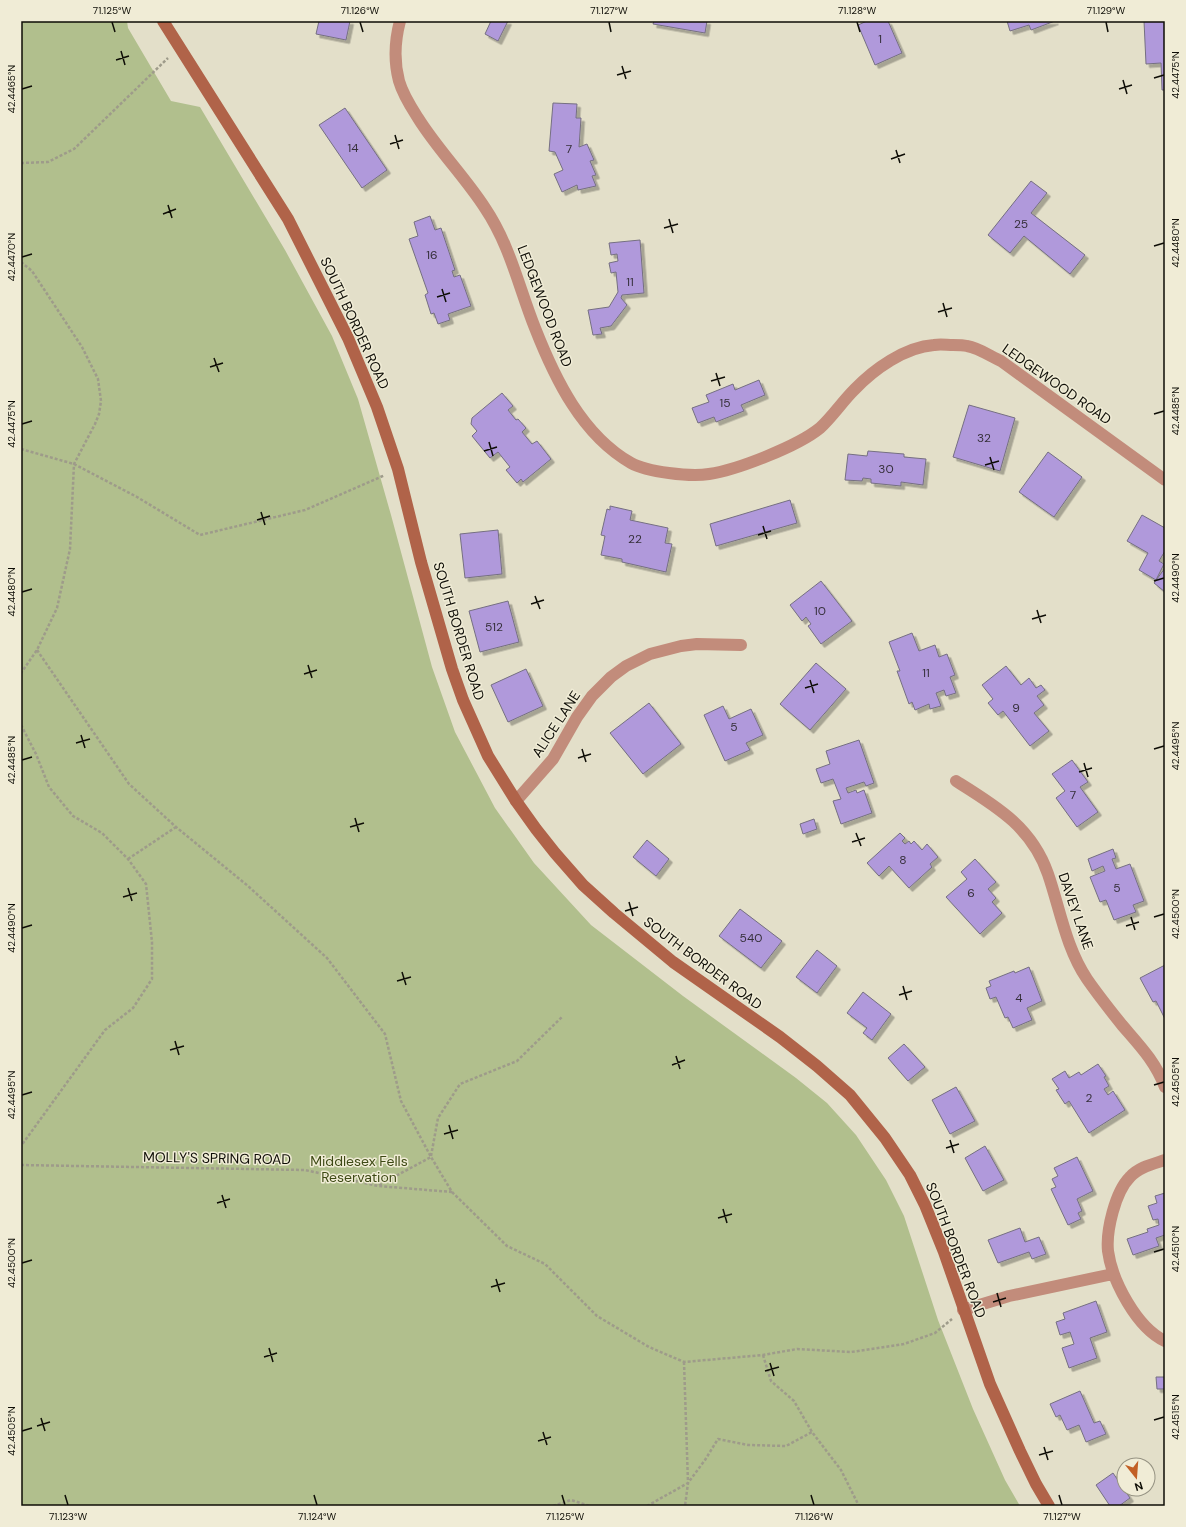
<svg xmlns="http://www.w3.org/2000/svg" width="1186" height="1527" viewBox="0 0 1186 1527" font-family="'DM Sans',sans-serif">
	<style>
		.green { fill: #b1bf8d }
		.building { fill: #b099db; stroke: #756f81; filter: url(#shadow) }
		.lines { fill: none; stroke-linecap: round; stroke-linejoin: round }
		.path { stroke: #9e9b8a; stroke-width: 2.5; stroke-dasharray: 3 2; stroke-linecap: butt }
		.street { stroke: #c28c7b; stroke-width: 12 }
		.secondary { stroke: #b06349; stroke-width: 12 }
		.ticks { fill: none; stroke: #0e0d06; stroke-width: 1.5 }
		.labels { text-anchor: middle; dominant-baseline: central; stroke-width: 3; stroke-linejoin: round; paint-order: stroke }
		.number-label { font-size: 12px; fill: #36303b }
		.street-label { font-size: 14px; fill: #0e0d06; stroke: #f0ecd6 }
		.park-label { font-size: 14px; fill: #3d4914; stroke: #f0ecd6 }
		.neatline { fill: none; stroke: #0e0d06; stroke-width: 1.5 }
		.ticks-label { font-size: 10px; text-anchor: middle; fill: #0e0d06 }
	</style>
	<defs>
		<filter id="shadow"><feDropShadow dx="3.5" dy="3.5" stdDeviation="0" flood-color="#0004"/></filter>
	</defs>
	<rect width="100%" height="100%" fill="#e3dfc9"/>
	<path class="green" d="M21,21H127L128,28L171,101L200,107L285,250L332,336L358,399L391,515L432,667L455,732L495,808L534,863L591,925L683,996L796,1078L827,1103L856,1135L886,1180L904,1216L938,1320L973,1409L1005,1480L1020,1506H21Z"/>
	<path class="building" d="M319,21H350L346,40L316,34Z
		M491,21H508L498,41L485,34Z
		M654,21H707L705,33L653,24Z
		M867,21H888L902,53L875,65L858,25Z
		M1007,21H1055L1031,30L1029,25L1010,31Z
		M1144,21H1165V90H1162L1161,63L1146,64Z
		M553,103L577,104L576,118H581L579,147L587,144L594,160L590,161L596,175L592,176L596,186L578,190L577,185L562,192L554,174L563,170L555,152L549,151Z
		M345,108L387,170L362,188L319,125Z
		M1031,181L1047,193L1031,213L1085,255L1070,274L1024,236L1010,253L988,235Z
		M430,216L435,230L441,228L455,270L452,271L454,277L460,275L471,306L448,314L450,320L438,324L434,313L431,314L425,295L428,293L409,239L418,236L414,222Z
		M640,240L644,293L622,295L621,298L627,305L611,326L600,328L602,334L593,335L588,310L609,307L618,292L616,272L611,273L609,263L618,261L617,254L611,255L609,243Z
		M759,380L765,395L741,405L744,411L716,422L714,417L698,423L692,408L709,402L706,395L733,384L735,390Z
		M502,393L513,406L508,410L516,420L518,419L526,428L522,432L532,444L537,441L551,459L523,482L521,479L517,483L506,470L510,467L498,452L490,458L472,436L477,431L471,424L472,418Z
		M969,405L1015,418L1000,471L953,457Z
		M868,451L904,454V457L926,459L923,485L901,482V486L871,483V479L863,478L862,481L845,480L848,454L867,456Z
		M1048,452L1082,477L1054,517L1019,492Z
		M790,500L797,523L716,546L710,524Z
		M610,506L632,511L630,520L668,528L665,543L672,544L666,572L622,562V559L601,555L605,536L601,535L607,509L610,510Z
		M1142,515L1165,528V551L1159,561L1164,564L1156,580L1139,570L1148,553L1127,541Z
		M498,530L502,574L465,578L460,534Z
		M1165,568V592L1154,583Z
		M821,581L852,621L821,644L808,626L811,624L806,617L802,621L790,605Z
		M508,601L519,642L480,652L469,611Z
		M912,633L919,651L935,645L939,657L947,654L955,675L950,677L956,693L946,696L944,690L936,693L941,706L930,709L929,704L915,710L912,702L909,704L897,671H900L889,642Z
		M816,663L846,689L810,730L780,704Z
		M1006,666L1021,685L1029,678L1036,688L1041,685L1045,690L1037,696L1044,705L1034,713L1049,731L1030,746L1003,711L998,715L988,703L993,699L982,685Z
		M526,669L543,706L508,722L491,685Z
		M649,703L681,744L643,774L610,733Z
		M723,706L729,719L751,709L763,735L746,743L750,750L725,761L704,715Z
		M859,740L874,783L866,786L864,782L846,788L848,793L856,790L857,793L864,790L872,813L841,824L833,801L841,799L833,779L821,783L816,769L830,764L826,751Z
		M1072,760L1088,782L1080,787L1098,812L1077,827L1056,798L1065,791L1052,774Z
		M814,819L817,829L803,834L800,824Z
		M900,833L905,838L902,841L905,844L909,841L911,844L914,841L922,850L927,844L938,857L930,864L932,867L909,888L889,866L879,876L867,863Z
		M647,840L669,859L656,876L633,857Z
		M1113,849L1116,858L1112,859L1116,869L1130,864L1144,901L1133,905L1136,912L1114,920L1106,900L1100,902L1090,877L1105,871L1103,866L1092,871L1088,859Z
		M975,859L996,882L988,889L996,898L992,902L1002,913L980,934L946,897L967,879L961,872Z
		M740,909L782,941L761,968L719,936Z
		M817,950L837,966L817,993L796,977Z
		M1165,965V1019L1156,1001L1153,1002L1140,978Z
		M1029,967L1042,1001L1027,1008L1032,1020L1013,1028L1008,1017L1005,1018L996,997L990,999L986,988L991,986L989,981L1014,971L1015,973Z
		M863,992L891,1014L872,1040L863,1033L867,1028L847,1013Z
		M904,1044L925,1067L908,1081L888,1058Z
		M1098,1064L1106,1076L1104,1077L1109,1086L1104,1089L1108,1095L1113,1091L1125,1110L1089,1133L1069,1101L1065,1104L1056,1090L1059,1089L1052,1079L1065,1071L1069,1078L1079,1072L1081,1075Z
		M956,1087L975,1121L950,1134L932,1100Z
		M985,1146L1004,1180L983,1191L965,1158Z
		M1077,1157L1093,1191L1077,1199L1082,1211L1078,1213L1081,1219L1068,1225L1051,1189L1056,1187L1052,1179L1058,1176L1054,1168Z
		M1165,1193V1235L1156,1238L1159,1246L1133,1255L1127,1239L1148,1232L1147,1229L1159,1225L1158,1219L1153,1220L1148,1206L1157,1203L1155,1196Z
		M1020,1228L1025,1242L1039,1237L1046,1254L1032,1259L1029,1252L998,1263L988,1240Z
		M1096,1301L1107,1332L1090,1338L1097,1358L1069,1368L1062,1348L1074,1344L1070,1332L1060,1335L1056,1322L1065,1319L1063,1313Z
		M1156,1377H1165V1389H1157Z
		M1080,1391L1094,1423L1100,1421L1106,1434L1086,1442L1079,1425L1067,1430L1060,1415L1056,1417L1050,1404Z
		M1113,1473L1130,1498L1119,1506H1110L1096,1485Z"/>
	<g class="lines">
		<path class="path" d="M21,163L48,162L74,149L168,58
			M21,262L32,271L82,347L98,379L101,401L99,414L95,424L74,464L70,549L57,608L37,650L21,673
			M21,449L74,464L137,497L200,535L305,510L385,475
			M37,650L129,784L176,827L248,886L327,958L385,1034L401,1101L431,1157L452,1192L507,1246L545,1264L597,1316L649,1347L684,1362L763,1355L797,1349L851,1352L904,1344L935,1333L952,1319
			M21,725L36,754L49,787L73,816L102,833L128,859L146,884L152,942V979L133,1008L105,1030L21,1146
			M128,859L176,827
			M431,1156L438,1118L460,1084L517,1061L563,1016
			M21,1165L305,1170L378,1186L452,1192
			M379,1185L431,1157
			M763,1355L771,1381L794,1401L812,1432L841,1470L859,1506
			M684,1362L688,1483L685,1506
			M553,1506L571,1500L590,1506
			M647,1506L688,1483L705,1460L718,1439L748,1445L786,1446L812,1432"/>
		<path class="street" d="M400,21C395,40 394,62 399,81C403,95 411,107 418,118C438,150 465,177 485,208C510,245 519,288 535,328C555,379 582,435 631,463C647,472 690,477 709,474C737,470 798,446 820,428C833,416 842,402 854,390C874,369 905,347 934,345C940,344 947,345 953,345C958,345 963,345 967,346C979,348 990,356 1001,361L1165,480
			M956,781C996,806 1032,827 1048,874C1060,909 1066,948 1087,979C1098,995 1110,1010 1122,1025C1140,1046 1155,1061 1165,1087
			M516,801L553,759L577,717L592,696L611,677L626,666L650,654L681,646L697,644L741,645
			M1165,1160C1153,1164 1139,1167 1130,1177C1115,1192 1106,1231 1108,1251C1112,1281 1137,1328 1165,1341
			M963,1310L1009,1296L1113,1274"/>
		<path class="secondary" d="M163,21L288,219L348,338L377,407L398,469L421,562L452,669L463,700L488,756L516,801L536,829L555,853L583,885L614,913L673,962L780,1037L817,1066L850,1095L885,1138L910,1175L925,1205L944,1252L990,1384L1020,1451L1036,1484L1049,1506"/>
	</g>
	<path class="ticks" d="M112,22L115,32M360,22L363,32M609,22L611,32M857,22L860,32M1106,22L1108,32M121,51L125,65M116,60L129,56M622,66L626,79M617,75L631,71M1154,78L1164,75M1123,80L1127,94M22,89L32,86M1119,89L1132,85M395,135L399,149M390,144L403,140M896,150L900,163M891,159L905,154M168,205L172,218M163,214L176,209M669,219L673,233M664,228L678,224M1154,246L1164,243M22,257L32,254M442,289L446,302M437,297L450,293M943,303L947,317M938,312L952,308M214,358L219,372M210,367L223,363M716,373L720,386M711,381L725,377M1154,414L1164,411M22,424L32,421M489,442L493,456M484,451L497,447M990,457L994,470M985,465L999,461M261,512L265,525M257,520L270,516M763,526L767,539M758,535L771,531M1154,581L1164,578M22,592L32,589M535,596L540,609M531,604L544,600M1037,610L1041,623M1032,619L1046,615M308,665L312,678M304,674L317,670M810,680L814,693M805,688L818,684M81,735L85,748M76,743L90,739M582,749L586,762M1154,749L1164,746M578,758L591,754M22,760L32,757M1084,763L1088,777M1079,772L1092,768M355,818L359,832M350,827L364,823M856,833L861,846M852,842L865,838M128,888L132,901M123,897L137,893M629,902L633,916M625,911L638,907M1131,917L1135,930M1154,917L1164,914M1126,926L1139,922M22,928L32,925M402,972L406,985M397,981L411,977M903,986L907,1000M899,995L912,991M175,1041L179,1055M170,1050L184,1046M676,1056L680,1069M672,1065L685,1060M1154,1085L1164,1082M22,1095L32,1092M449,1125L453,1139M444,1134L458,1130M950,1140L954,1153M946,1148L959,1144M222,1195L226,1208M217,1203L230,1199M723,1209L727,1223M718,1218L732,1214M1154,1252L1164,1249M22,1263L32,1260M496,1279L500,1292M491,1287L505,1283M997,1293L1001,1307M993,1302L1006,1298M269,1348L273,1362M264,1357L277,1353M770,1363L774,1376M765,1371L779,1367M41,1418L45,1431M1154,1420L1164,1417M37,1426L50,1422M22,1431L32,1428M543,1432L547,1445M538,1441L551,1437M1044,1447L1048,1460M1039,1455L1053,1451M65,1495L68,1505M314,1495L317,1505M562,1495L565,1505M811,1495L814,1505M1059,1495L1062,1505"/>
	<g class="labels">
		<g class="number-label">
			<text x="880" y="39">1</text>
			<text x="353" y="148">14</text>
			<text x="569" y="149">7</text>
			<text x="1021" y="224">25</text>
			<text x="432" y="255">16</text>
			<text x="630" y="282">11</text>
			<text x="725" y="403">15</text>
			<text x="984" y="438">32</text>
			<text x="886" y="469">30</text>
			<text x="635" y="539">22</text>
			<text x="820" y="611">10</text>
			<text x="494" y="627">512</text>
			<text x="926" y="673">11</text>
			<text x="1016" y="708">9</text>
			<text x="734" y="727">5</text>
			<text x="1073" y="795">7</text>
			<text x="903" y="860">8</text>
			<text x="1117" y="888">5</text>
			<text x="971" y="893">6</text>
			<text x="751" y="938">540</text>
			<text x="1019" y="998">4</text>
			<text x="1089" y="1098">2</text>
		</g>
		<g class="street-label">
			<text transform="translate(545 306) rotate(69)">LEDGEWOOD ROAD</text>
			<text transform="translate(355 323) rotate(65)">SOUTH BORDER ROAD</text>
			<text transform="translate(1057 384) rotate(35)">LEDGEWOOD ROAD</text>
			<text transform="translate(459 631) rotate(73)">SOUTH BORDER ROAD</text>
			<text transform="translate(556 724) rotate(-57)">ALICE LANE</text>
			<text transform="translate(1076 911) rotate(71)">DAVEY LANE</text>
			<text transform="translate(703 963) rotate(37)">SOUTH BORDER ROAD</text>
			<text transform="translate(217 1158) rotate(1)">MOLLY'S SPRING ROAD</text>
			<text transform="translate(956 1250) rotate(69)">SOUTH BORDER ROAD</text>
		</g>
		<g class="park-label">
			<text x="359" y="1161">Middlesex Fells<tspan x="359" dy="16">Reservation</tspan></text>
		</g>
	</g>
	<rect width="1186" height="1527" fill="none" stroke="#f0ecd6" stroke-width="44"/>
	<g transform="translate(1136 1477) rotate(163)"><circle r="19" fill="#f0ecd6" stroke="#969383"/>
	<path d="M0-3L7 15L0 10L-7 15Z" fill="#c25f25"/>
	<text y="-6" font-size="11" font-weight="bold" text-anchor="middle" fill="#0e0d06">N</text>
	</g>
	<rect x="22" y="22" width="1142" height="1483" class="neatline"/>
	<g class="ticks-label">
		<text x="112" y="14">71.125°W</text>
		<text x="360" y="14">71.126°W</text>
		<text x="609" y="14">71.127°W</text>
		<text x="857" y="14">71.128°W</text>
		<text x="1106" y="14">71.129°W</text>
		<text transform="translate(1175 75) rotate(-90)" y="4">42.4475°N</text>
		<text transform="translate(11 89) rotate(-90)" y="4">42.4465°N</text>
		<text transform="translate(1175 243) rotate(-90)" y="4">42.4480°N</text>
		<text transform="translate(11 257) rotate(-90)" y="4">42.4470°N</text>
		<text transform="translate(1175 411) rotate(-90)" y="4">42.4485°N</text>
		<text transform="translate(11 424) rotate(-90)" y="4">42.4475°N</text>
		<text transform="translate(1175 578) rotate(-90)" y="4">42.4490°N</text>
		<text transform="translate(11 592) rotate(-90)" y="4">42.4480°N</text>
		<text transform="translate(1175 746) rotate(-90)" y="4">42.4495°N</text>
		<text transform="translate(11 760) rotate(-90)" y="4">42.4485°N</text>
		<text transform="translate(1175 914) rotate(-90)" y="4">42.4500°N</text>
		<text transform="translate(11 928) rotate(-90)" y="4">42.4490°N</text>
		<text transform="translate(1175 1082) rotate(-90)" y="4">42.4505°N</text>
		<text transform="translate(11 1095) rotate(-90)" y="4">42.4495°N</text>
		<text transform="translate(1175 1249) rotate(-90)" y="4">42.4510°N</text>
		<text transform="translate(11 1263) rotate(-90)" y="4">42.4500°N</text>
		<text transform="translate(1175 1417) rotate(-90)" y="4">42.4515°N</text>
		<text transform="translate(11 1431) rotate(-90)" y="4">42.4505°N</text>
		<text x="68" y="1520">71.123°W</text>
		<text x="317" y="1520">71.124°W</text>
		<text x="565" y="1520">71.125°W</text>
		<text x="814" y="1520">71.126°W</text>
		<text x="1062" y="1520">71.127°W</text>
	</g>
</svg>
